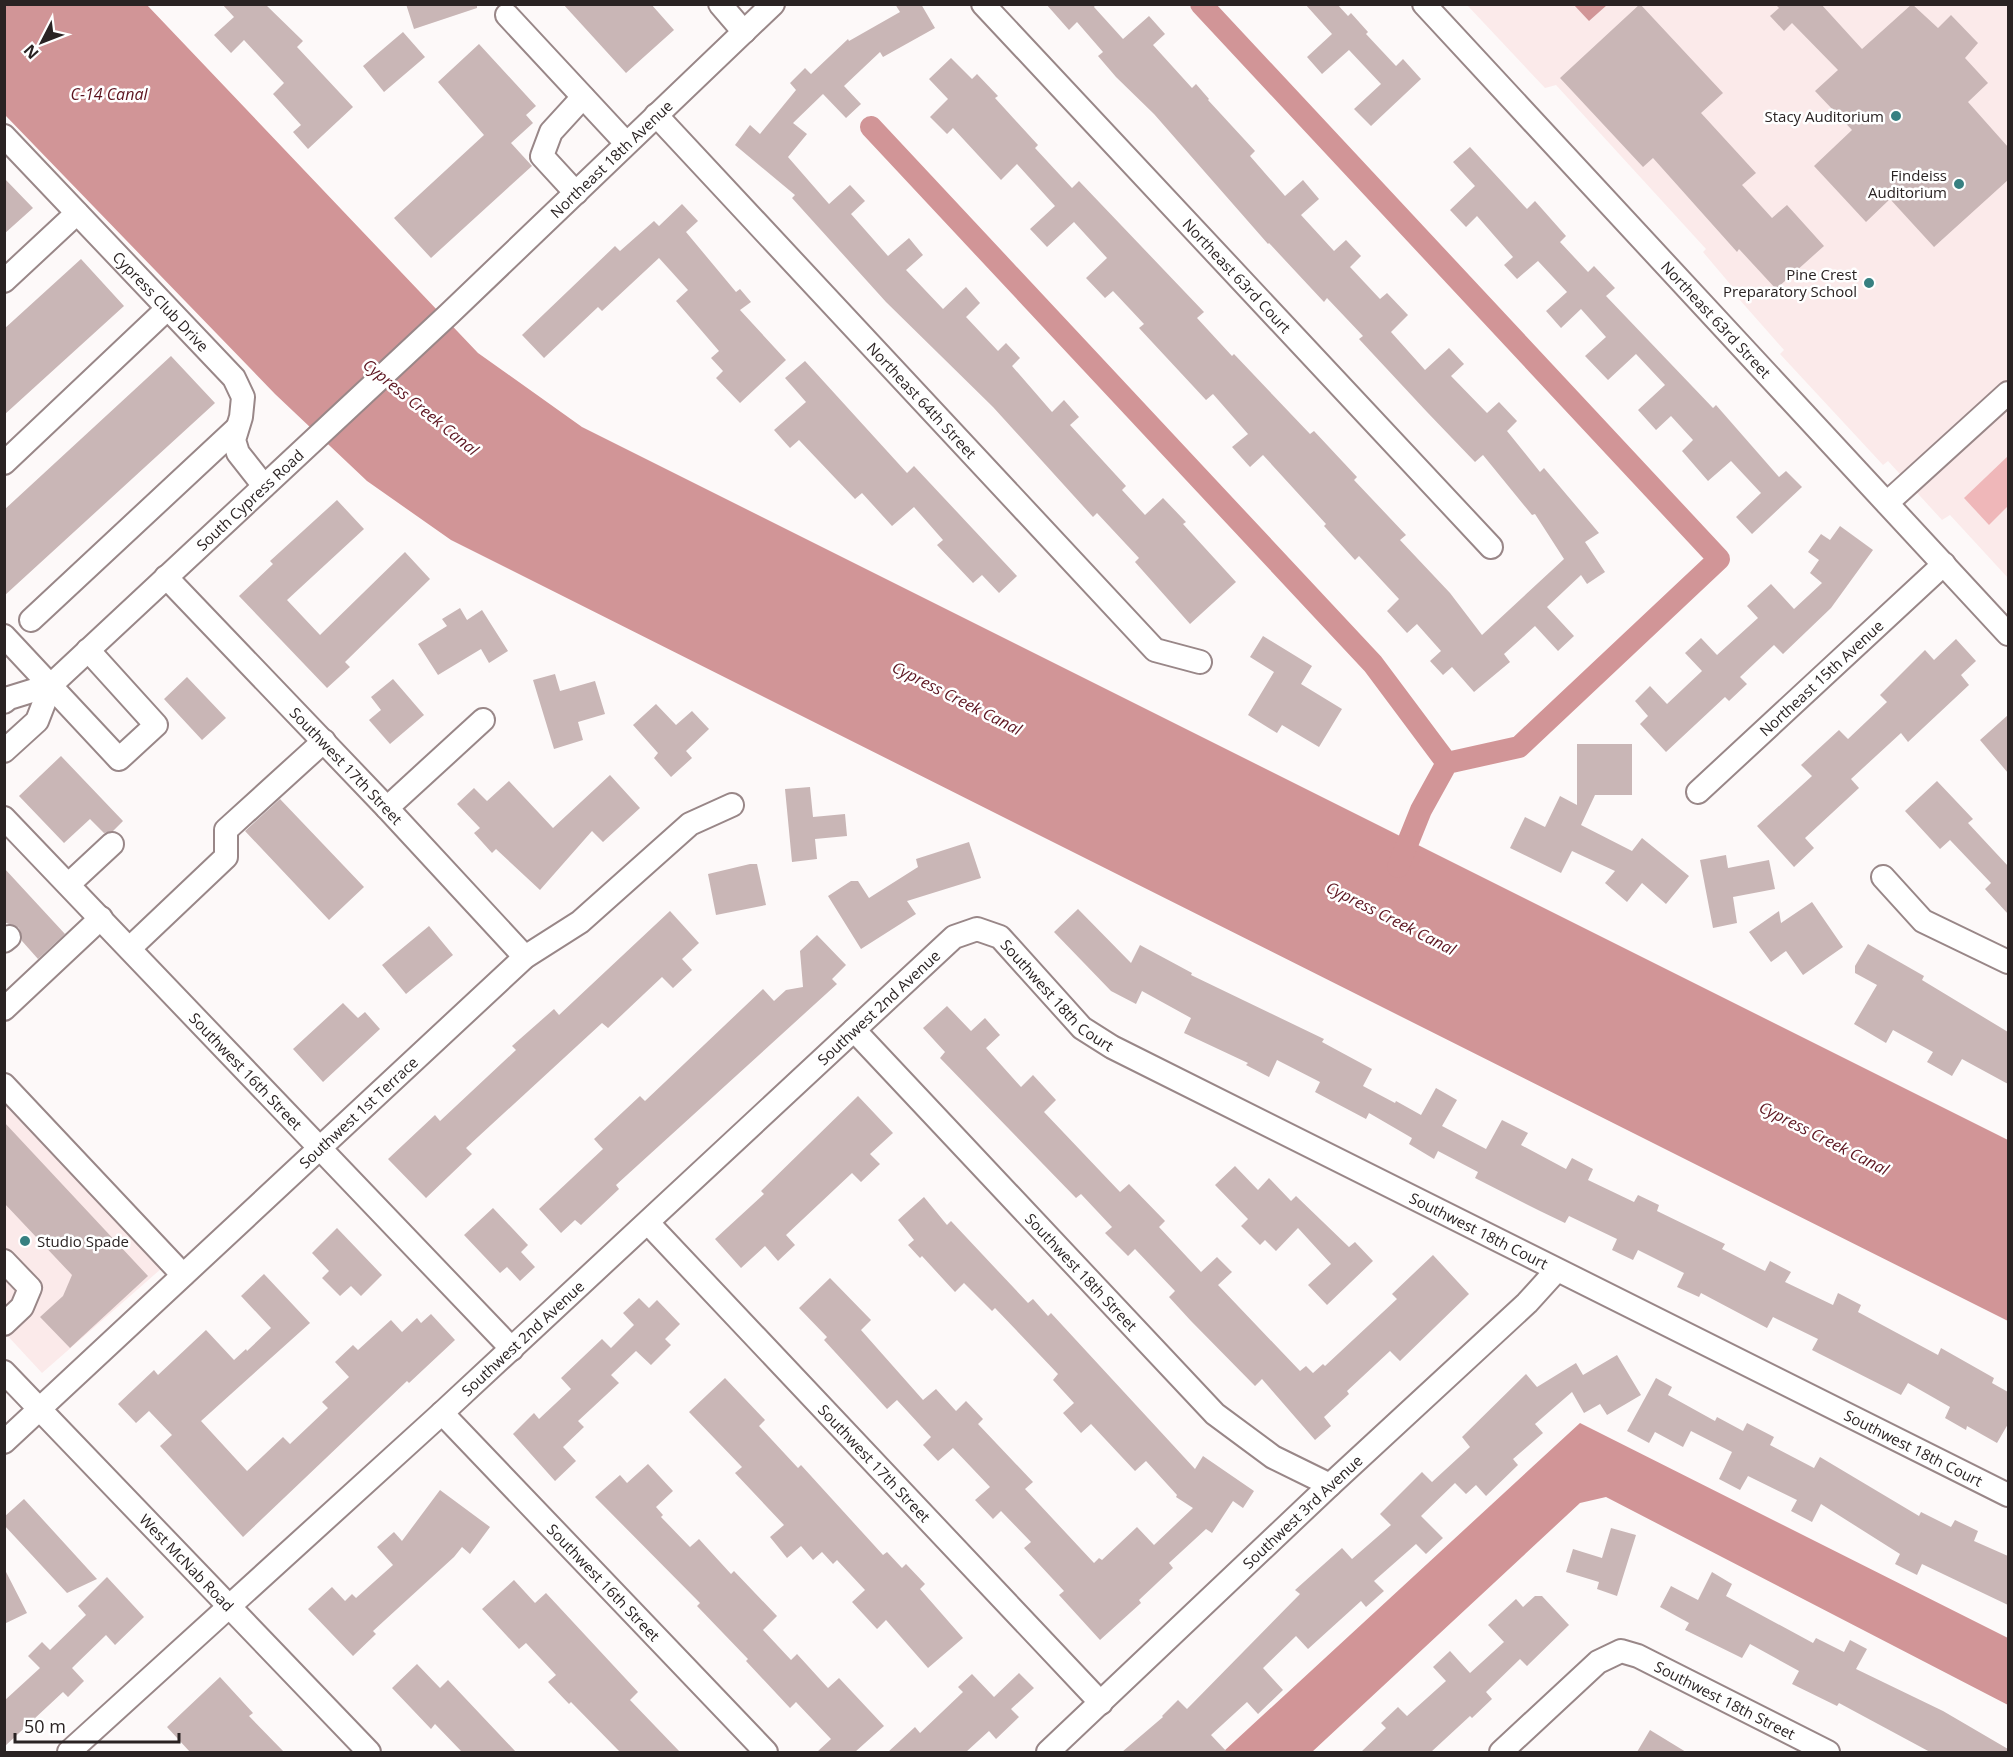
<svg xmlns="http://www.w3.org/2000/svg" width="2013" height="1757" viewBox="0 0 2013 1757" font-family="'Open Sans',sans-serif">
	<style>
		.built { fill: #fbeaea }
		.green { fill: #efb7b9 }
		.water { fill: #d19597 }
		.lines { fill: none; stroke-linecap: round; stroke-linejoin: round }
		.canal { stroke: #d19597; stroke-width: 22 }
		.building { fill: #c9b6b6 }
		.minor-casing { stroke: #998788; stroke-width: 26 }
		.minor { stroke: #fff; stroke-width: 22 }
		.poi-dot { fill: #378081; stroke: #fff; stroke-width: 2 }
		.labels { text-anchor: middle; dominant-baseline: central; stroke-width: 5; stroke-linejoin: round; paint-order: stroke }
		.poi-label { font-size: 15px; fill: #2a2323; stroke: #fff; text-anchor: end }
		.street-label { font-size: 15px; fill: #2a2323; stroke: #fff }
		.water-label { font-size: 16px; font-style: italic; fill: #5c141f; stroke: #fff }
	</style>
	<rect width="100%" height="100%" fill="#fdf9f9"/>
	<path class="built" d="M1467,5H2008V578L1950,515L1942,520L1888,461L1883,465L1780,354L1784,350L1739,299L1736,291L1703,252L1706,249L1556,85L1545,88Z
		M4,1101L162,1268L42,1373L5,1333Z"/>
	<path class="green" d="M2008,456V506L1989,525L1964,498Z"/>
	<path class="water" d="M5,5H147L478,353L582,427L2008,1140V1321L451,540L367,481L275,394L5,115Z
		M1574,5H1607L1589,21Z
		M1580,1423L2008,1638V1705L1606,1497L1580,1503L1312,1752H1223Z"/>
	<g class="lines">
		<path class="canal" d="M1201,4L1719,559L1519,747L1447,763L1421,810L1398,867
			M871,127L1373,664L1447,763"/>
	</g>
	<path class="building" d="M222,4H265L303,41L297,47L353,107L308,149L293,132L301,125L273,94L284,83L244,40L231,53L214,35L234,17Z
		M406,4H477V8L414,29Z
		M563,4H651L674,30L626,73Z
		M895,4H921L935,28L883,57L880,52L844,86L861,104L846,118L823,94L793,123L807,134L788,157L829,204L850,185L865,201L851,214L888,256L909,238L923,255L906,270L943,309L966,287L980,303L966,317L998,351L1006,343L1020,358L1012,366L1052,412L1064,400L1079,417L1070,425L1126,486L1122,490L1145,515L1163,498L1186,522L1183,524L1236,582L1190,624L1135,562L1139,558L1097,513L1093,517L993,407L886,302L792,198L795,195L735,145L750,125L760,134L796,90L790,83L805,68L811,74L848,39L849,41L900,12Z
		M1046,4H1096L1094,7L1123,39L1149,16L1165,34L1153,45L1192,88L1196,84L1209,99L1208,100L1255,151L1250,156L1285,196L1303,180L1319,199L1301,215L1334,251L1346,240L1361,256L1350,267L1380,299L1387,293L1408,315L1391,332L1425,370L1449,348L1464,364L1451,376L1487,413L1499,402L1517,421L1507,431L1540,472L1544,468L1599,533L1585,542L1605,572L1587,584L1581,575L1547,607L1574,636L1558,651L1535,626L1504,654L1510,662L1474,692L1452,667L1443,675L1430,661L1441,651L1417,624L1407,633L1387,611L1399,599L1359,556L1355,560L1324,526L1326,524L1263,455L1250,467L1232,447L1248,434L1213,394L1206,400L1139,328L1144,324L1113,291L1105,298L1086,278L1107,258L1074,222L1047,247L1030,229L1055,206L1017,164L1001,180L953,128L947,134L930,117L948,99L929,79L951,58L972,79L977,74L998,96L995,98L1038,145L1035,148L1072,188L1079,181L1204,312L1197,318L1232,356L1234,354L1310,434L1314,431L1357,477L1354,480L1406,535L1400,540L1450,593L1482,635L1564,559L1535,514L1532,515L1483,455L1475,462L1427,412L1359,339L1363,336L1327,298L1324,302L1269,243L1268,244L1154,114L1116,77L1098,56L1103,52L1077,22L1069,30Z
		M1305,4H1337L1348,16L1351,13L1368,32L1366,34L1396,66L1403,59L1421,79L1371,126L1354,109L1381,84L1349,50L1322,74L1307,57L1332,34Z
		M1640,4L1723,93L1701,113L1756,173L1742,185L1772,218L1787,205L1824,246L1776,289L1739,249L1737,252L1653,158L1643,167L1560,78Z
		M1775,4H1821L1862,49L1912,4L1938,28L1951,15L1978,43L1965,58L1988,83L1968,102L2008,147V180L1934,247L1890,199L1866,222L1814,166L1852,130L1815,91L1838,70L1792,23L1784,31L1770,16L1779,8Z
		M403,32L425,57L384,92L363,66Z
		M479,44L536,106L526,115L533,123L511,143L532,166L431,258L394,218L484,135L438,82Z
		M1470,147L1527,209L1535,201L1566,236L1560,242L1588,272L1594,266L1615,288L1606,296L1713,408L1716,405L1779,477L1786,471L1802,487L1752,534L1736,517L1761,493L1731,461L1708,481L1682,451L1693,440L1671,416L1656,430L1638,410L1665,385L1636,354L1608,380L1585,356L1606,337L1581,309L1561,328L1546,311L1567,292L1538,261L1517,279L1504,265L1513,257L1477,216L1466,227L1450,210L1475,186L1453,162Z
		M4,178L33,208L4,234Z
		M682,204L698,221L686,232L736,292L740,289L751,302L740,310L786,360L740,403L716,378L723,371L711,358L719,351L676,301L688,290L659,258L602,311L598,307L544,358L522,335L615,246L620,251L654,221L659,226Z
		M81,259L124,306L4,415V329Z
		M171,356L215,403L4,596V510Z
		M805,361L907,473L914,466L1017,576L999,593L982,575L973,583L937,545L943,540L914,507L892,526L862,493L855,499L799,440L790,448L774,430L806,402L785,378Z
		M337,500L364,529L287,600L320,635L405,552L430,579L345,662L350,667L327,688L239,596L273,564L270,561Z
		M1840,526L1873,550L1831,608L1783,654L1774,645L1740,677L1747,684L1729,701L1725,697L1666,752L1640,724L1648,716L1635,701L1650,686L1667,704L1702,671L1685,653L1701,638L1717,655L1758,618L1747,606L1771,584L1794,609L1822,583L1810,573L1819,560L1808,552L1821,534L1830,540Z
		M460,608L467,620L482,610L508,651L489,663L481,649L438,675L418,644L447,626L442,619Z
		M1263,636L1312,666L1301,684L1342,709L1319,747L1282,725L1277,733L1248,715L1274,672L1250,657Z
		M1956,639L1976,661L1961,675L1969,685L1908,742L1901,733L1851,779L1859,788L1805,838L1814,848L1794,867L1757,826L1812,776L1801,765L1839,730L1848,739L1887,702L1880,695L1925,650L1934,660Z
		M555,674L560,691L595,681L605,714L578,722L583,740L554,749L533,680Z
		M187,677L226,718L202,740L164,699Z
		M393,679L424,715L390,744L369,720L381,710L371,697Z
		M656,704L676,725L692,711L709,729L686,751L692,758L671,777L654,758L658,753L633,725Z
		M2008,715V773L1980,740Z
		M1577,744H1632V795H1595L1581,825L1632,851L1642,838L1689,876L1666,904L1642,883L1627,902L1605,883L1615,871L1572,851L1561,873L1510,848L1525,817L1545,827L1560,796L1577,805Z
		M61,756L123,821L113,831L104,833L90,819L64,843L19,796Z
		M610,775L640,808L603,842L592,831L540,890L496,849L492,853L474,833L480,828L457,804L474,788L487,801L509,781L553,828Z
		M1937,781L1973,819L1968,823L2008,866V914L1985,889L1991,883L1950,840L1940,849L1905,811Z
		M810,787L813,817L845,814L847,836L815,839L817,859L792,862L785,789Z
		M280,799L364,887L329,920L245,831Z
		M969,842L981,878L907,901L916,914L861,949L828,896L851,881H858L869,898L918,867L916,859Z
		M1726,855L1728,868L1769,860L1775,889L1733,897L1737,923L1713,928L1700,860Z
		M750,864H757L766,905L716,915L708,874Z
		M4,868L65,934L38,959L22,941L19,928L4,922Z
		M1812,902L1843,947L1803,975L1786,951L1771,962L1749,932L1779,911L1781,923Z
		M1078,909L1131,963L1140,945L1192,973L1191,975L1324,1039L1322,1042L1372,1069L1363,1086L1395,1103L1396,1101L1421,1115L1436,1088L1457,1100L1442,1126L1486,1149L1502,1120L1528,1133L1521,1145L1566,1169L1572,1158L1593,1169L1588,1180L1634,1202L1638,1195L1659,1205L1657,1211L1725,1244L1722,1249L1765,1271L1770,1261L1791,1272L1785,1282L1833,1305L1838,1293L1861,1305L1858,1312L1938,1355L1941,1348L1994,1378L1992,1383L2008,1392V1424L1997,1443L1967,1426L1966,1430L1945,1418L1950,1407L1908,1383L1901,1395L1812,1350L1818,1339L1773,1317L1767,1328L1701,1293L1699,1297L1677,1287L1684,1273L1638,1250L1633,1260L1612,1250L1617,1239L1569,1216L1565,1223L1540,1211L1475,1178L1478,1172L1438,1151L1434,1159L1409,1144L1412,1138L1369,1113L1366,1119L1315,1092L1320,1082L1277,1060L1269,1077L1246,1065L1248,1063L1184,1033L1191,1018L1142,991L1136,1004L1111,991L1054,932Z
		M670,911L699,943L682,959L692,970L673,988L662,977L608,1028L602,1023L466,1148L472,1154L426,1198L388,1159L435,1115L440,1121L516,1050L512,1046L554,1009L559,1015Z
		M429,926L453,955L406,994L382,965Z
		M817,935L846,965L832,979L837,984L616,1185L619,1189L581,1225L575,1220L561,1233L539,1209L603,1149L594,1139L640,1096L645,1101L763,989L774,1001L786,990L803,987L800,951Z
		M1868,944L1924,976L1922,980L2008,1032V1084L1962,1059L1952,1076L1927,1062L1933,1052L1893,1030L1886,1043L1854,1024L1877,985L1855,973V966Z
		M343,1003L358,1018L365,1012L380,1029L323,1082L293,1049Z
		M947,1006L971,1031L985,1018L1000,1035L986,1048L1021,1087L1033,1075L1056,1100L1044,1112L1120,1192L1129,1184L1165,1221L1159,1227L1201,1272L1217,1257L1232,1272L1218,1285L1300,1371L1306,1366L1313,1373L1323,1364L1325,1366L1397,1299L1392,1294L1433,1255L1469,1294L1400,1361L1390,1351L1347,1391L1349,1394L1324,1417L1331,1426L1315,1440L1262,1379L1255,1386L1191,1321L1169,1297L1175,1291L1135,1249L1128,1256L1105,1233L1112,1227L1081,1194L1076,1198L940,1058L945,1052L923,1028Z
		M858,1096L893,1133L870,1154L880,1164L861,1182L852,1173L786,1235L795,1245L778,1261L765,1246L741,1268L715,1239L764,1194L761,1191Z
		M4,1122L148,1276L70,1348L40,1317L63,1296L72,1275L4,1203Z
		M1235,1166L1258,1190L1269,1178L1291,1201L1296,1196L1349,1247L1355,1242L1373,1261L1327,1305L1308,1285L1331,1264L1298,1228L1276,1251L1265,1240L1260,1245L1241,1226L1248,1219L1215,1185Z
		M924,1197L947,1225L951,1221L1028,1303L1033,1299L1048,1316L1051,1313L1195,1469L1203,1456L1254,1491L1243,1508L1233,1501L1212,1533L1206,1529L1169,1563L1173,1568L1139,1600L1141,1603L1100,1640L1059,1595L1064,1591L1024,1548L1031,1542L1001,1511L993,1519L975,1500L990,1487L953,1448L938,1461L923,1445L931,1437L897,1400L887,1409L824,1340L827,1337L799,1308L830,1278L871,1320L861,1330L923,1400L936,1389L956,1411L966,1401L983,1419L978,1424L1033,1482L1025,1489L1094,1563L1099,1558L1102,1560L1137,1527L1154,1545L1193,1508L1176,1497L1177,1495L1146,1461L1135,1471L1091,1424L1081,1433L1063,1413L1074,1403L1053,1380L1058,1374L995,1308L992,1311L964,1283L955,1292L922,1256L920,1258L908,1245L914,1240L898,1220Z
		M493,1208L528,1245L521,1252L535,1267L520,1281L507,1267L500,1273L464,1235Z
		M337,1228L382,1275L361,1296L351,1286L340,1296L322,1278L329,1271L312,1253Z
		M264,1274L310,1323L201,1421L247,1471L283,1437L290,1444L328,1408L322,1402L349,1377L335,1362L353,1345L358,1350L391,1320L402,1332L417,1318L421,1323L431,1314L455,1340L409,1383L407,1381L243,1537L160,1446L172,1435L149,1411L136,1423L118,1404L154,1370L158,1375L206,1330L234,1360L246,1349L247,1351L271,1328L241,1296Z
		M639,1298L649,1308L657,1300L680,1324L665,1339L671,1345L651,1365L636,1351L611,1375L619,1383L578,1421L584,1427L563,1447L576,1461L555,1481L513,1434L534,1413L539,1419L571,1389L561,1378L602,1339L611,1348L634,1325L623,1313Z
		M1617,1355L1641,1395L1607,1415L1600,1404L1584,1413L1572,1392L1535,1424L1543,1433L1513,1459L1518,1465L1486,1496L1476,1485L1466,1494L1455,1483L1421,1516L1443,1538L1426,1554L1416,1544L1374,1581L1384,1591L1366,1607L1361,1601L1308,1649L1296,1636L1263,1668L1283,1690L1258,1714L1247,1702L1211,1735L1227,1752H1122L1163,1717L1162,1716L1178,1700L1187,1709L1300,1594L1295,1590L1342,1548L1352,1559L1391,1525L1380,1514L1422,1472L1432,1482L1470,1447L1462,1437L1526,1374L1537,1387L1576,1363L1583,1375Z
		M725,1378L765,1420L759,1426L798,1468L801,1465L883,1555L887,1552L902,1568L906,1564L925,1584L920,1589L963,1638L928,1668L886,1620L877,1629L852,1602L865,1590L837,1560L833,1564L822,1552L813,1560L801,1546L787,1558L770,1537L784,1525L735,1473L742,1467L689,1412Z
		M1656,1378L1672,1387L1668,1395L1715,1421L1717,1417L1743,1431L1747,1423L1774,1437L1770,1445L1814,1468L1820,1457L1919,1516L1921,1512L1951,1527L1955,1520L1978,1531L1974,1541L2008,1556V1605L1922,1564L1917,1575L1895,1564L1900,1554L1821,1504L1812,1522L1791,1511L1797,1500L1748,1476L1740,1490L1719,1479L1732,1452L1691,1431L1683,1447L1655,1432L1649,1443L1627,1431Z
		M648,1464L673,1491L656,1507L663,1515L661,1517L690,1547L699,1539L731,1574L734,1571L777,1616L763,1630L791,1660L797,1654L828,1688L839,1678L884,1726L855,1752H817L831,1739L796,1702L790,1708L746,1661L748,1659L697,1606L700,1603L595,1497L620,1475L627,1483Z
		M440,1490L490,1527L470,1554L462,1547L454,1557L373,1631L376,1634L353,1656L308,1609L332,1587L345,1601L352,1594L356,1598L393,1565L377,1547L394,1532L402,1541Z
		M24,1499L97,1579L67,1593L4,1525V1517Z
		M1611,1528L1636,1535L1617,1596L1597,1589L1599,1582L1566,1572L1573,1549L1602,1558Z
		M4,1568L27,1613L4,1624Z
		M1712,1572L1732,1584L1726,1596L1813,1643L1816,1638L1844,1652L1850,1640L1867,1649L1856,1669L1943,1711L2008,1749V1752H1930L1839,1703L1837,1706L1792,1684L1799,1671L1750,1644L1742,1658L1685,1630L1689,1623L1660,1607L1671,1586L1698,1600Z
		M107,1577L144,1617L115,1645L106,1635L72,1668L84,1681L68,1697L63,1692L4,1747V1701L40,1668L28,1656L42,1642L50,1650L86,1615L78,1606Z
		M514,1580L535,1603L546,1593L638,1692L630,1700L680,1752H620L571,1702L569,1704L548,1682L556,1675L526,1643L519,1649L482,1609Z
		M1535,1596H1542L1569,1625L1527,1666L1520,1659L1486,1692L1492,1699L1472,1718L1470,1716L1431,1752H1361L1386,1728L1381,1723L1398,1707L1407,1716L1446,1681L1433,1667L1450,1651L1470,1673L1504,1642L1488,1625L1516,1599L1523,1607Z
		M417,1664L440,1688L448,1680L516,1752H462L435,1724L431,1729L392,1688Z
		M1019,1673L1034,1688L1011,1709L1019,1717L996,1739L989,1731L966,1752H888L915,1727L920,1733L963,1692L958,1687L972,1674L994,1697Z
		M220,1677L253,1713L249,1716L284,1752H190L167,1727Z
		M1650,1730L1686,1752H1637Z"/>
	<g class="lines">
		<defs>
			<g id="minor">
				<path d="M720,4L744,32"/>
				<path id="s1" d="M983,4L1491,547"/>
				<path id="s2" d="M1424,4L2008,634"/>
				<path d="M507,15L626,143"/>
				<path id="s3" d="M656,115L1155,650L1200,662"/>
				<path id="s4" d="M4,136L234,378L243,397L241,417L234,440L238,453L264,486"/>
				<path d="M576,193L542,156L551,132L583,97"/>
				<path d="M4,281L77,213"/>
				<path d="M4,463L167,309"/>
				<path d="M1887,503L2008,393"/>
				<path id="s5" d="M166,577L387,808L525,957"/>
				<path d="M31,620L236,429"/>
				<path d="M4,636L119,759L156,725L88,650"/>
				<path id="s6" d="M4,702L9,698L51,685L449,314L773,4"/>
				<path d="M4,751L37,721L51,685"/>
				<path id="s7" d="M1698,792L1944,564"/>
				<path d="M387,808L483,720"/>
				<path id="s8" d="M4,818L512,1349"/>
				<path d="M1883,877L1923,921L2008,962"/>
				<path d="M69,884L112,844"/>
				<path d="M4,941L9,937"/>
				<path d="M130,948L226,857V830L324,741"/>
				<path d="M4,1009L101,918"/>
				<path id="s9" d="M854,1030L1215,1414L1273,1457L1330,1485"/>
				<path d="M4,1085L183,1275"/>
				<path id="s10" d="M648,1223L1101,1703"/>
				<path d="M4,1261L30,1288L22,1307L4,1324"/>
				<path id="s11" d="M4,1372L369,1752"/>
				<path id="s12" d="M442,1413L766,1752"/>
				<path id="s13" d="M4,1442L525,957L580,922L690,824L732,805"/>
				<path id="s14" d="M69,1752L442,1413L954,937L977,929L1000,937L1082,1028L1112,1047L2008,1495"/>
				<path id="s15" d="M1048,1752L1330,1485L1527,1303L1556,1271"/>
				<path id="s16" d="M1501,1752L1598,1662L1621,1651L1638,1656L1828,1752"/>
			</g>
		</defs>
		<use href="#minor" class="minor-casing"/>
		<use href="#minor" class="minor"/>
	</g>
	<g class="poi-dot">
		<circle cx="1896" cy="116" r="6"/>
		<circle cx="1959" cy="184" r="6"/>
		<circle cx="1869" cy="283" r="6"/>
		<circle cx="25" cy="1241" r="6"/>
	</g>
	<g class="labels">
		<g class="poi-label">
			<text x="1884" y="116">Stacy Auditorium</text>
			<text x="1947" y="175">Findeiss<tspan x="1947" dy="17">Auditorium</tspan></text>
			<text x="1857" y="274">Pine Crest<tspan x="1857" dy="17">Preparatory School</tspan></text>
			<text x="37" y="1241" text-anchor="start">Studio Spade</text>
		</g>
		<g class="street-label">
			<text stroke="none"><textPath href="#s6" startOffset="819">Northeast 18th Avenue</textPath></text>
			<text stroke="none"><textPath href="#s1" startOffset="372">Northeast 63rd Court</textPath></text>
			<text stroke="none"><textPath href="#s4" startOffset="228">Cypress Club Drive</textPath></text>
			<text stroke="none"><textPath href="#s2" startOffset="430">Northeast 63rd Street</textPath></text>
			<text stroke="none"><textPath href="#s3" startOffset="390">Northeast 64th Street</textPath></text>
			<text stroke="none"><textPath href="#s6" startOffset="322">South Cypress Road</textPath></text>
			<text stroke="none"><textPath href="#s7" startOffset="168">Northeast 15th Avenue</textPath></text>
			<text stroke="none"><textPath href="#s5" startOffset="261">Southwest 17th Street</textPath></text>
			<text stroke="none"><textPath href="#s14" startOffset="1334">Southwest 18th Court</textPath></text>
			<text stroke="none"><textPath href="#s14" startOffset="1100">Southwest 2nd Avenue</textPath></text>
			<text stroke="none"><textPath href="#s8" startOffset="350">Southwest 16th Street</textPath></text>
			<text stroke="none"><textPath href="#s13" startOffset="484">Southwest 1st Terrace</textPath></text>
			<text stroke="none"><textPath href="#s14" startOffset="1820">Southwest 18th Court</textPath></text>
			<text stroke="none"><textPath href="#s9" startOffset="332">Southwest 18th Street</textPath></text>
			<text stroke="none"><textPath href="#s14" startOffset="614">Southwest 2nd Avenue</textPath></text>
			<text stroke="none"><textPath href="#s14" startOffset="2306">Southwest 18th Court</textPath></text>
			<text stroke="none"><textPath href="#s10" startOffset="330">Southwest 17th Street</textPath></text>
			<text stroke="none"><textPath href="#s15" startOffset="350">Southwest 3rd Avenue</textPath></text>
			<text stroke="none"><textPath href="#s11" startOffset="264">West McNab Road</textPath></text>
			<text stroke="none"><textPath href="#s12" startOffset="234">Southwest 16th Street</textPath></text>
			<text stroke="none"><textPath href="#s16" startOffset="273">Southwest 18th Street</textPath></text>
		</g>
		<g class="water-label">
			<text x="109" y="94">C-14 Canal</text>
			<text transform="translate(421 407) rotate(39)">Cypress Creek Canal</text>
			<text transform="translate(957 698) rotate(27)">Cypress Creek Canal</text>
			<text transform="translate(1391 918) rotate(27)">Cypress Creek Canal</text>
			<text transform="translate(1824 1138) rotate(27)">Cypress Creek Canal</text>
		</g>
	</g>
	<rect width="2013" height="1757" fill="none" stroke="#2a2323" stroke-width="12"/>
	<g transform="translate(42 42) rotate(228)" stroke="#ffffff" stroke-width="4.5" paint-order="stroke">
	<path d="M0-4.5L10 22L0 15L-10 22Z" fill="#2a2323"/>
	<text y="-9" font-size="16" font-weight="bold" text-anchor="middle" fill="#2a2323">N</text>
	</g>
	<path d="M15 1733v9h164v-9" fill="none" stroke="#2a2323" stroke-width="3"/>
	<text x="24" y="1733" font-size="18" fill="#2a2323" stroke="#ffffff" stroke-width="4.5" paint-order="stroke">50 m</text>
</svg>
